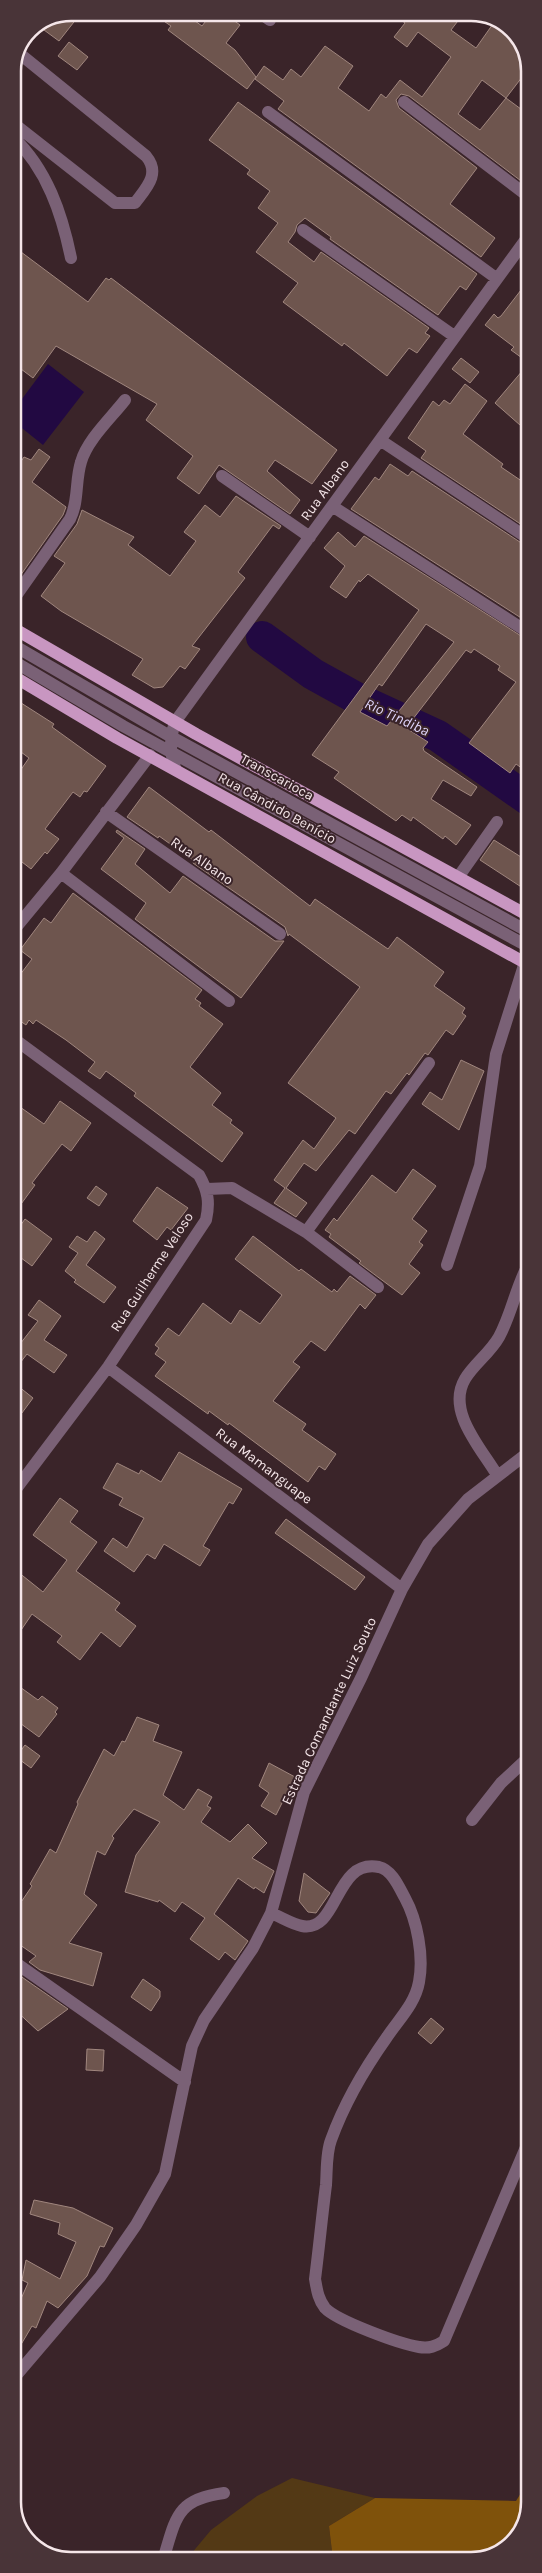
<svg xmlns="http://www.w3.org/2000/svg" width="542" height="2573" viewBox="0 0 542 2573" font-family="Karla,sans-serif">
	<style>
		.green { fill: #533915 }
		.forest { fill: #7f520b }
		.water { fill: #220942 }
		.lines { fill: none; stroke-linecap: round; stroke-linejoin: round }
		.river { stroke: #220942; stroke-width: 32 }
		.building { fill: #6e554e; stroke: #a0867e; fill-rule: evenodd }
		.minor { stroke: #7a6176; stroke-width: 12 }
		.major { stroke: #c896c1; stroke-width: 12 }
		.labels { text-anchor: middle; dominant-baseline: central; stroke-width: 4; stroke-linejoin: round; paint-order: stroke }
		.street-label { font-size: 14px; fill: #f5e6e9; stroke: #3a2429 }
		.water-label { font-size: 15px; font-style: italic; fill: #ded4f9; stroke: #3a2429 }
		.rim { fill: none; stroke: #f5e6e9; stroke-width: 2.5 }
	</style>
	<rect width="100%" height="100%" fill="#3a2429"/>
	<path class="green" d="M292,2478L375,2498L329,2526L333,2560H186L211,2530L257,2496Z"/>
	<path class="forest" d="M529,2480V2502L515,2541L479,2560H333L329,2526L375,2498L516,2501Z"/>
	<path class="water" d="M48,364L84,392L43,445L13,421V411Z"/>
	<g class="lines">
		<path class="river" d="M262,637L313,674L360,700L438,736L529,800"/>
	</g>
	<path class="building" d="M71,12L81,13L59,41L44,30L50,21Z
		M152,13H184L202,26L212,13H224L240,25L226,43L235,50L256,77L247,89L168,30L171,26Z
		M392,13H464L451,30L476,48L495,21L512,29L529,63V68L506,98L482,80L458,114L480,130L506,98L529,115V187L409,96L401,94L396,100L399,108L477,168L450,204L495,238L481,257L278,109L284,101L255,79L264,66L283,80L291,69L301,77L325,46L353,66L338,88L369,111L381,94L386,98L400,80L422,97L451,57L418,32L407,47L394,37L405,23Z
		M69,42L88,57L77,70L58,56Z
		M238,102L477,274L466,290L460,286L438,315L330,239L331,237L305,218L297,225L295,232L288,242L314,262L321,252L429,328L425,333L430,336L417,353L409,348L387,376L344,343L342,346L283,302L298,283L256,252L278,223L258,208L270,191L247,174L250,170L209,140Z
		M13,246L88,302L106,278L109,280L111,278L337,450L312,484L275,460L267,471L300,500L290,514L219,465L199,494L177,478L193,456L146,420L157,404L56,346L33,378L13,363Z
		M521,290L529,296V433L495,403L529,363L511,350L514,347L485,325L494,314L498,318L501,316Z
		M461,358L479,372L470,383L452,369Z
		M465,384L487,401L463,434L503,464L501,467L529,486L528,529L421,458L426,451L408,438L433,401L439,406L444,400L450,404Z
		M39,449L50,457L32,482L66,507L63,515L13,586V473L24,457L31,460Z
		M390,464L408,476L412,471L529,548V623L351,509L375,477L379,480Z
		M236,496L281,526L279,529L273,525L238,572L245,578L192,646L200,649L185,669L180,666L163,687L154,688L132,675L143,659L61,611L41,596L65,563L54,556L77,524L82,510L134,537L128,545L170,576L196,541L184,532L205,505L220,517Z
		M338,532L355,547L364,536L529,641V760L523,769L516,764L510,773L469,743L516,682L498,670L500,666L474,649L471,653L466,650L406,728L428,742L423,748L424,751L477,787L471,796L443,780L431,799L471,825L456,845L445,836L443,839L413,817L411,821L402,815L396,821L334,778L339,772L312,755L419,610L368,574L360,582L359,580L346,598L330,587L345,566L324,548ZM426,624L454,642L387,726L360,712L379,684L382,686Z
		M18,701L54,724L52,727L106,766L87,792L84,791L80,797L73,792L45,829L59,839L47,854L45,852L31,869L13,855V781L29,758L13,746V709Z
		M149,787L209,832L211,830L310,906L315,899L388,949L397,937L444,972L434,986L465,1008L462,1013L466,1016L453,1035L446,1030L428,1055L425,1053L409,1075L407,1073L391,1094L386,1091L355,1134L349,1130L316,1171L304,1163L286,1188L307,1203L296,1217L274,1203L285,1188L274,1180L303,1140L314,1149L336,1118L288,1083L360,987L289,934L288,936L285,927L193,863L194,861L159,836L158,838L127,817Z
		M117,830L145,849L135,864L170,893L183,876L275,941H284L241,998L135,919L146,903L101,869L124,838L116,832Z
		M494,840L529,862V892L480,860Z
		M73,893L202,990L195,999L201,1003L199,1006L223,1024L190,1067L221,1093L212,1105L232,1120L230,1123L243,1133L222,1162L134,1096L136,1093L106,1071L100,1079L88,1071L95,1062L66,1040L36,1020L33,1024L29,1020L26,1025L13,1016V984L32,959L20,950L44,918L51,923Z
		M461,1060L484,1071L459,1130L422,1104L430,1092L442,1100Z
		M60,1101L91,1123L71,1151L62,1144L32,1183L35,1185L13,1215V1102L44,1124Z
		M413,1169L436,1186L412,1219L427,1231L419,1242L423,1245L409,1264L420,1273L402,1295L359,1263L361,1261L329,1237L331,1234L325,1230L334,1218L337,1221L372,1175L396,1193Z
		M96,1186L107,1194L99,1206L87,1198Z
		M157,1187L188,1208L171,1230L167,1227L157,1240L133,1221Z
		M25,1219L52,1239L32,1266L13,1252V1236Z
		M95,1231L105,1239L86,1265L116,1287L104,1303L74,1282L76,1280L65,1271L78,1253L69,1247L77,1236L87,1242Z
		M253,1236L299,1271L301,1269L332,1292L334,1289L337,1292L350,1276L376,1295L365,1309L360,1304L325,1351L311,1341L293,1362L300,1367L273,1401L306,1424L302,1430L336,1454L325,1470L319,1466L308,1482L229,1423L228,1425L209,1411L208,1414L155,1376L166,1362L155,1354L159,1348L155,1345L168,1328L179,1336L203,1303L231,1324L240,1310L260,1324L282,1295L235,1259Z
		M39,1300L61,1316L44,1340L67,1355L54,1373L27,1354L13,1372V1338L20,1344L38,1321L28,1315Z
		M13,1382L33,1398L13,1425Z
		M179,1452L242,1489L233,1504L229,1502L203,1546L210,1550L200,1566L164,1544L155,1559L147,1554L134,1572L104,1551L113,1538L127,1548L144,1518L119,1505L123,1498L103,1488L117,1463L139,1474L141,1470L161,1482Z
		M60,1498L78,1511L70,1522L97,1542L76,1571L120,1603L115,1610L136,1626L120,1647L101,1632L80,1660L57,1642L62,1636L32,1614L13,1642V1568L43,1592L67,1560L33,1535Z
		M286,1519L365,1577L355,1590L275,1533Z
		M13,1682L38,1700L42,1696L58,1708L55,1712L57,1714L39,1737L13,1718Z
		M137,1717L159,1725L153,1741L182,1752L163,1795L184,1810L198,1789L212,1797L207,1806L211,1808L201,1822L230,1842L248,1824L267,1843L252,1858L274,1871L264,1893L255,1887L254,1889L238,1878L214,1914L248,1941L235,1960L225,1952L219,1960L190,1939L205,1918L182,1902L175,1912L159,1900L158,1902L125,1892L136,1855L160,1822L134,1809L112,1836L114,1838L105,1855L97,1851L84,1894L97,1905L69,1943L102,1953L93,1986L40,1970L29,1962L36,1956L13,1940V1914L32,1886L30,1884L50,1849L56,1853L78,1804L77,1802L104,1749L114,1756L122,1741L125,1742Z
		M25,1745L40,1756L31,1768L16,1757Z
		M269,1763L295,1777L276,1815L261,1806L269,1793L259,1786Z
		M304,1873L330,1893L316,1913L308,1912L299,1901Z
		M16,1973L68,2009L38,2031L13,2008V1976Z
		M143,1979L160,1991V1997L151,2011L131,1997Z
		M431,2018L444,2029L431,2044L418,2033Z
		M87,2049L104,2050L103,2071L86,2070Z
		M34,2200L73,2208L113,2228L104,2247L100,2246L87,2276L58,2308L47,2301L36,2328L32,2326L13,2358V2317L28,2283L22,2280L26,2260L60,2279L76,2242L58,2234L60,2223L30,2214Z"/>
	<g class="lines">
		<path class="minor" d="M260,13L270,20
			M404,102L529,197
			M268,112L496,278
			M13,123L115,203H135C146,188 161,174 146,156L20,54
			M13,137C47,169 62,214 71,258
			M303,230L454,336
			M380,440L529,539
			M222,476L310,537
			M332,506L529,633
			M13,600L70,519C79,501 75,481 81,462C87,440 111,418 125,400
			M13,645L168,735L529,932
			M13,661L123,726L529,947
			M176,770C169,752 170,739 175,722L529,235
			M106,812L280,934
			M61,873L229,1001
			M459,876L497,822
			M13,931L61,873L150,755
			M13,1038L199,1175C208,1191 210,1202 206,1220L108,1367L13,1493
			M207,1189L232,1188L306,1232L378,1287
			M306,1232L429,1063
			M447,1265L480,1166L496,1054L525,962
			M108,1367L402,1589
			M497,1475C481,1448 446,1411 465,1379C474,1364 490,1353 499,1337C512,1313 516,1286 529,1263
			M472,1820L501,1783L529,1757
			M271,1913C281,1917 292,1924 302,1926C339,1933 334,1858 379,1867C392,1870 399,1887 405,1898C417,1920 424,1956 419,1982C415,2004 399,2019 387,2037C365,2068 344,2104 331,2140C326,2153 327,2171 326,2185C322,2216 319,2248 315,2279C317,2290 318,2299 325,2308C337,2321 400,2344 419,2347C429,2349 436,2346 444,2341L529,2140
			M13,1961L185,2082
			M13,2379L100,2277L136,2225L165,2174L192,2046L204,2020L253,1948L271,1913L304,1792L361,1678L402,1589L428,1544L468,1499L529,1452
			M163,2560C176,2518 176,2499 224,2493"/>
		<path class="major" d="M13,628L196,734L529,916
			M13,676L117,738L529,965"/>
	</g>
	<g class="labels">
		<g class="street-label">
			<text transform="translate(325 490) rotate(-54)">Rua Albano</text>
			<text transform="translate(277 777) rotate(29)">Transcarioca</text>
			<text transform="translate(277 808) rotate(29)">Rua Cândido Benício</text>
			<text transform="translate(202 861) rotate(35)">Rua Albano</text>
			<text transform="translate(152 1272) rotate(-57)">Rua Guilherme Veloso</text>
			<text transform="translate(264 1466) rotate(37)">Rua Mamanguape</text>
			<text transform="translate(329 1711) rotate(-65)">Estrada Comandante Luiz Souto</text>
		</g>
		<g class="water-label">
			<text transform="translate(397 717) rotate(25)">Rio Tindiba</text>
		</g>
	</g>
	<path d="M0 0H542V2573H0ZM71 21H471A50 50 0 0 1 521 71V2502A50 50 0 0 1 471 2552H71A50 50 0 0 1 21 2502V71A50 50 0 0 1 71 21Z" fill="#493438" fill-rule="evenodd"/>
	<path class="rim" d="M71 21H471A50 50 0 0 1 521 71V2502A50 50 0 0 1 471 2552H71A50 50 0 0 1 21 2502V71A50 50 0 0 1 71 21Z"/>
</svg>
